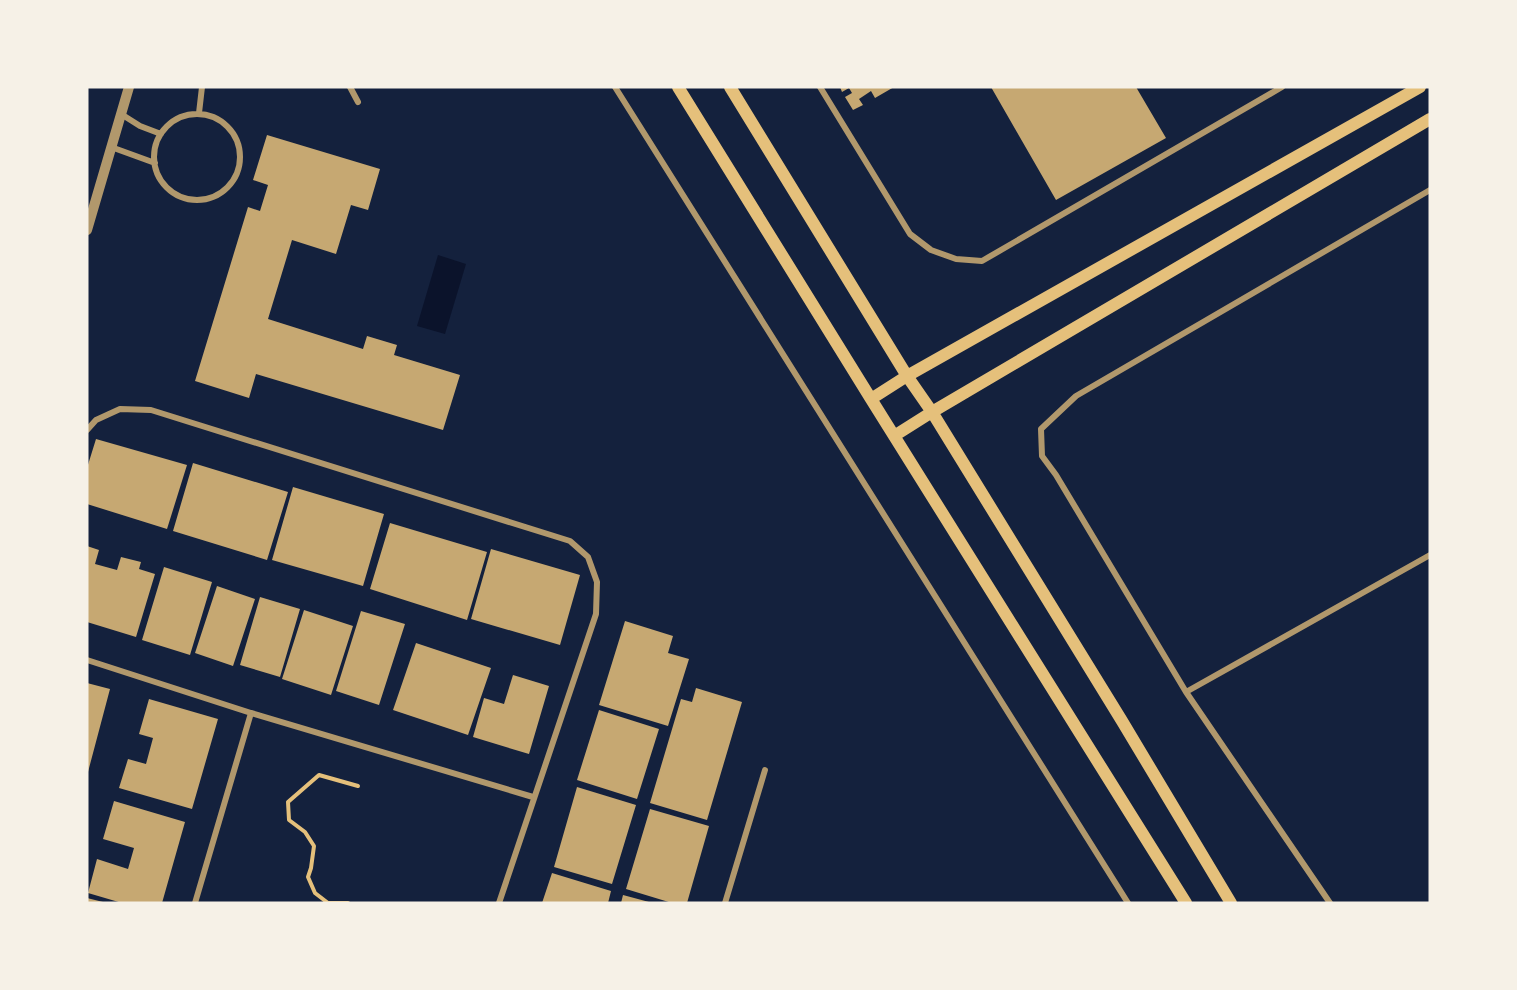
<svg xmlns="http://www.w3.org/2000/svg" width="1517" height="990" viewBox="0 0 1517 990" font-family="'Nunito Sans',sans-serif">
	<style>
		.water { fill: #0b132b }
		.building { fill: #c6a872 }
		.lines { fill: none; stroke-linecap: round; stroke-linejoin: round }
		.path { stroke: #e5c07b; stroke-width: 4 }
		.minor { stroke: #b1986c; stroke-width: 6 }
		.tertiary { stroke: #b1986c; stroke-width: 10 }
		.secondary { stroke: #e5c07b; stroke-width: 12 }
	</style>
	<rect width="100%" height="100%" fill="#14213d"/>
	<path class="water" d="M438,255L466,264L445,334L417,326Z"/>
	<path class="building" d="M840,87H894L875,98L871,91L859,99L863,105L853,110L845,97L852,93L849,88L842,92Z
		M991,87H1136L1166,138L1056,200Z
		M267,135L380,169L368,210L351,205L336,254L292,240L268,319L363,349L367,336L397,345L394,355L460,375L443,430L256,374L249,398L195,381L248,207L260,211L268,185L253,180Z
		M96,439L187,465L167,529L87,504V468Z
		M193,463L288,492L267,560L173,531Z
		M293,487L384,514L363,586L272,560Z
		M390,523L487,552L467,620L370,589Z
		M87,546L99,550L95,564L117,570L121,557L141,562L139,569L155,574L136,637L87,622Z
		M491,549L580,575L560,645L471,619Z
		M164,567L212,582L190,655L142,640Z
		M217,586L255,599L233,666L195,653Z
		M260,597L300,609L280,677L240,665Z
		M304,610L353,626L331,695L282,679Z
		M361,611L405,624L379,705L336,691Z
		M625,621L673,636L668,653L689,659L668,726L599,705Z
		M416,643L491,668L468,735L393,710Z
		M513,675L549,686L529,754L473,737L484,698L504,704Z
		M87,683L110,689L88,772L87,771Z
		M696,688L742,702L707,820L650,803L681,699L692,702Z
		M149,699L218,719L192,809L119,788L128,759L146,764L153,738L139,734Z
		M599,710L659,729L637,799L577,780Z
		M577,787L636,805L612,884L554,867Z
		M114,801L185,822L162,903H122L88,893L97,859L128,869L134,848L103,839Z
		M650,809L709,826L687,903H672L626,889Z
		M552,873L611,891L608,903H542Z
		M623,895L649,902V903H621Z
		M87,898L103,902V903H87Z"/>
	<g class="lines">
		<path class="path" d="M348,903H328L315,893L308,877L311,868L314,846L305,832L289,820L288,802L319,775L358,786"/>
		<path class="minor" d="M350,87L358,102
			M615,87L1128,903
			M820,87L910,234L931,250L956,259L982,261L1282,87
			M199,113L202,87
			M154 157a43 43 0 1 1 86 0a43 43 0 1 1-86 0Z
			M121,114L140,126L161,134
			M111,147L155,163
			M87,430L96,420L120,409L151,410L570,541L588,557L597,582L596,614L499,903
			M87,660L251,713L533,797
			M1186,692L1430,555
			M195,903L251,713
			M725,903L765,770
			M1330,903L1186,692L1056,475L1042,456L1041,429L1076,396L1430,190"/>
		<path class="tertiary" d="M87,230L129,87"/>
		<path class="secondary" d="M678,87L871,399L1186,903
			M730,87L907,376L932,412L1122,721L1231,903
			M871,399L907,376L1420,87
			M894,436L932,412L1430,119"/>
	</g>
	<rect width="1517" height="990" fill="none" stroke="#f6f1e7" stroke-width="177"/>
</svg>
